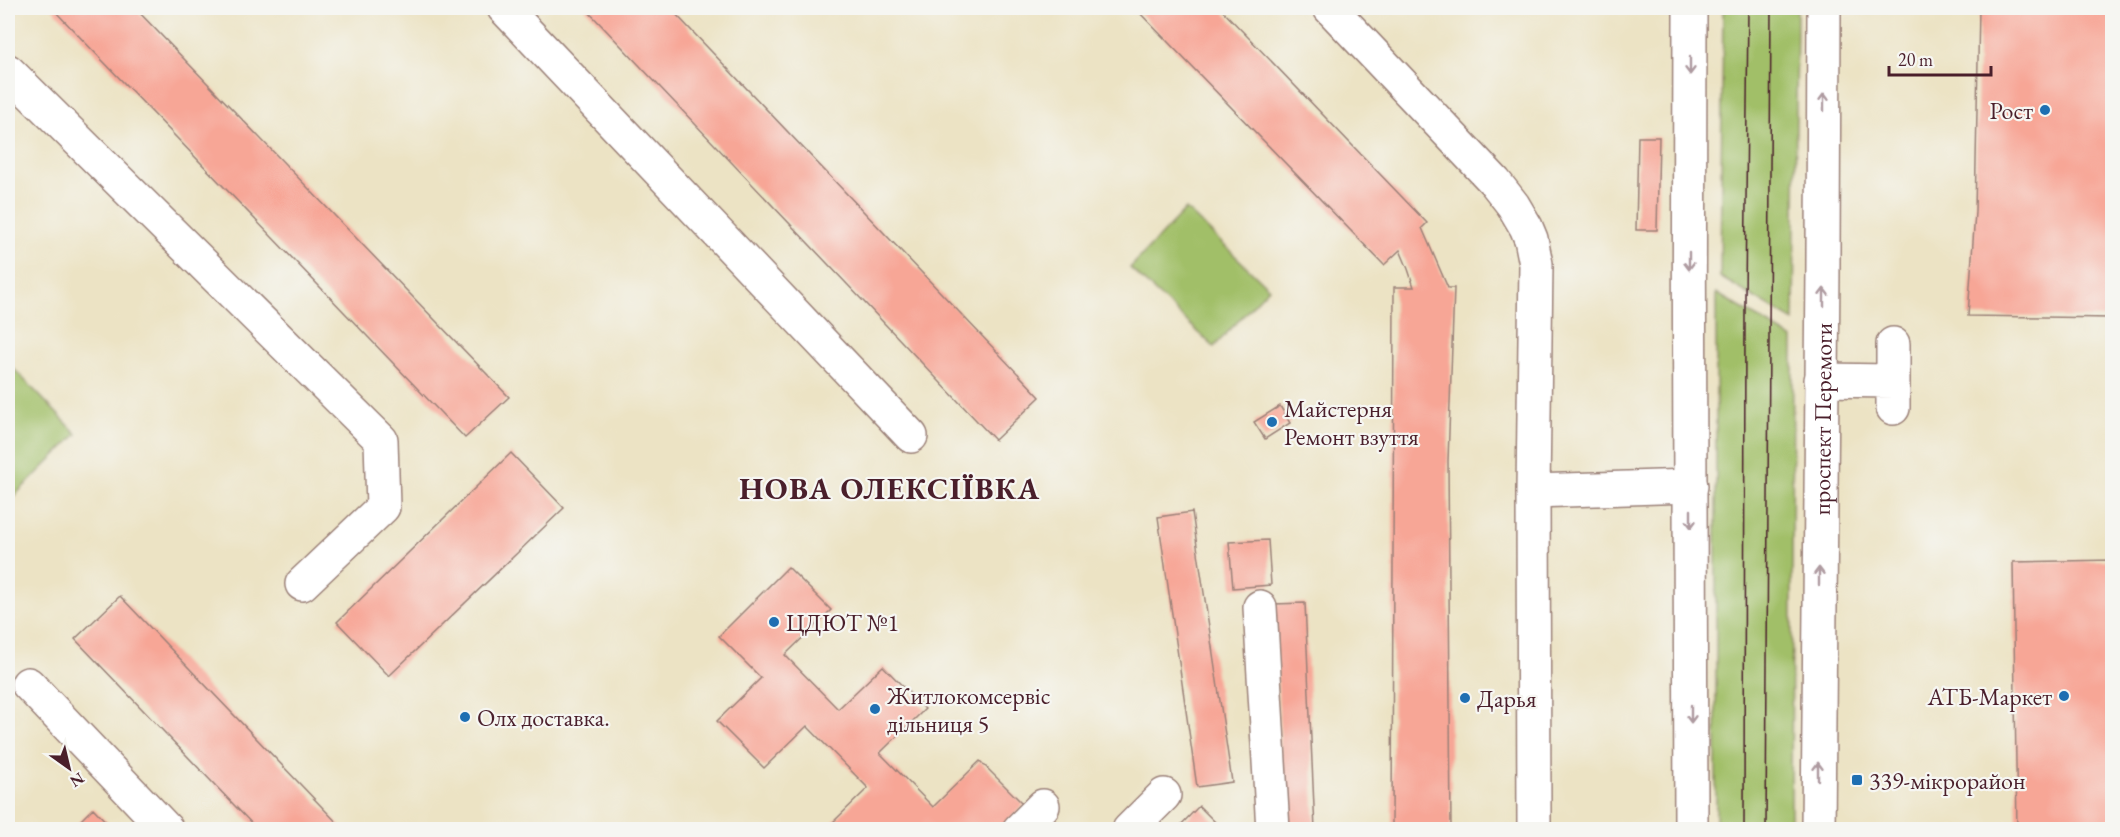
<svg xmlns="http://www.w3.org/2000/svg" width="2120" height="837" viewBox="0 0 2120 837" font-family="'EB Garamond',serif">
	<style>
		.green { fill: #a1bf67; stroke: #766f49; stroke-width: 1.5 }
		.building { fill: #f7a696 }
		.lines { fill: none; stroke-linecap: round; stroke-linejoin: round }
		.minor-casing { stroke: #9b8178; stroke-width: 36 }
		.major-casing { stroke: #9b8178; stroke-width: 36 }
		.minor { stroke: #fff; stroke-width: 33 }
		.major { stroke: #fff; stroke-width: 33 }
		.tram { stroke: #4a1f2b; stroke-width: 1.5 }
		.oneway { stroke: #ae9aa0 }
		.poi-dot { fill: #1f6fb2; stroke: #f6f6f2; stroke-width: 2 }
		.labels { text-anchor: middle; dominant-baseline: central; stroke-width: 4.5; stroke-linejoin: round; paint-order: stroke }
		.poi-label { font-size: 24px; fill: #4a1f2b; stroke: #f6f6f2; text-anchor: start }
		.street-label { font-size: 24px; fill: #4a1f2b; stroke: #f6f6f2 }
		.district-label { font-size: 30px; font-weight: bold; letter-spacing: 1.5px; fill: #4a1f2b; stroke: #f6f6f2 }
	</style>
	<rect width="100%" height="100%" fill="#f6f6f2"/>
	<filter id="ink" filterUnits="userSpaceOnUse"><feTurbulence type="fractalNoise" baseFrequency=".0167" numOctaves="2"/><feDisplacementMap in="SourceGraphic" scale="12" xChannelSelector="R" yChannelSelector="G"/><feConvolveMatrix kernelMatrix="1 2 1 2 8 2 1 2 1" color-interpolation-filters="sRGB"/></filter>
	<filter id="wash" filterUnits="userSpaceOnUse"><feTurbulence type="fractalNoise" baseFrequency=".008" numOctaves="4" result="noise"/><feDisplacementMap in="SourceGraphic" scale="24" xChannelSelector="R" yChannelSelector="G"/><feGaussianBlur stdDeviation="1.35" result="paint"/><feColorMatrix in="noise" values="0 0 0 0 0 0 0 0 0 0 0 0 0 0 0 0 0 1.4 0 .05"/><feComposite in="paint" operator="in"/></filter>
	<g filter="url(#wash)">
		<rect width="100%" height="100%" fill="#ece3c4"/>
		<path class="green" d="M1723,8H1797L1794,321L1720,277Z
			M1186,209L1269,288L1214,347L1130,268Z
			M1716,293L1793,339L1791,829H1716Z
			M8,363L77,434L8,502Z"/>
		<g id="blocks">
			<path class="building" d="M52,8H135L509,397L465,438Z
				M585,8H670L1040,397L995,440Z
				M1135,8H1220L1427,223L1422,228L1448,288H1454L1448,461L1451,830H1392L1394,287H1414L1408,269L1400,250L1384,265Z
				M1509,8H1545V9L1511,11Z
				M1979,8H2112V318L1968,316L1975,212Z
				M1638,137H1659L1657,230H1636Z
				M1280,406L1290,423L1265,439L1254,422Z
				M511,453L564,508L389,676L337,622Z
				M1192,512L1232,782L1197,787L1158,517Z
				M1268,540L1271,585L1233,588L1229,542Z
				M2112,560V830H2017L2013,562Z
				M788,567L831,610L785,655L838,709L883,666L925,709L880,753L933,807L980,761L1024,805L999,830H829L827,828L868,788L807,726L764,768L717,721L761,678L719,636Z
				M120,596L344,830H258L75,639Z
				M1305,603L1315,830H1284L1274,604Z
				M1199,806L1223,830H1176Z
				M93,808L114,830H71Z"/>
		</g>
	</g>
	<g filter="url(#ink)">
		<use href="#blocks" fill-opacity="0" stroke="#9b8178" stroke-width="1.5"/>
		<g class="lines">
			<defs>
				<path id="minor" d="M504,8L911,436
					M1330,8L1495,182L1513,205L1526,227L1531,239L1536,264L1533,491L1534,830
					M8,71L381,440L383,507L302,584
					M1821,380L1893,381
					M1893,408V344
					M1533,491L1691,486
					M1260,607L1273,830
					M28,684L167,830
					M1019,830L1043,806
					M1129,830L1164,795"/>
				<g id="major">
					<path d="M1690,8C1688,282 1691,555 1691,830"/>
					<path id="s1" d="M1818,830C1820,555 1824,282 1824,8"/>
				</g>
			</defs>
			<use href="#minor" class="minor-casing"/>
			<use href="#major" class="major-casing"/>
			<use href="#minor" class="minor"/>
			<use href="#major" class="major"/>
			<path class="tram" d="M1744,830L1745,298L1748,8
				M1766,830L1771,8"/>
		</g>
		<defs><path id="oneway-shaft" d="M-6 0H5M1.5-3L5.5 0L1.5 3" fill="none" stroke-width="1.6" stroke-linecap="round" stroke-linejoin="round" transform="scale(1.5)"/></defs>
		<g class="oneway">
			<use href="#oneway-shaft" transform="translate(1690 66) rotate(90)"/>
			<use href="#oneway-shaft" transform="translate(1824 102) rotate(-90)"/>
			<use href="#oneway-shaft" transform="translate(1689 261) rotate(90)"/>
			<use href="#oneway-shaft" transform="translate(1824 297) rotate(-90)"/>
			<use href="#oneway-shaft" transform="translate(1691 519) rotate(90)"/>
			<use href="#oneway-shaft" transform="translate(1819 576) rotate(-90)"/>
			<use href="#oneway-shaft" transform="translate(1691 714) rotate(90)"/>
			<use href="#oneway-shaft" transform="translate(1818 771) rotate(-90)"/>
		</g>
	</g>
	<g class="poi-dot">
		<circle cx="2045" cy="110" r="6"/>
		<circle cx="1272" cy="422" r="6"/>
		<circle cx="774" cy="622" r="6"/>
		<circle cx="2064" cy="696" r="6"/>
		<circle cx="1465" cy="698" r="6"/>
		<circle cx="875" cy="709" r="6"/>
		<circle cx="465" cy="717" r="6"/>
		<rect x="1851" y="774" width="12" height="12" rx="3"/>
	</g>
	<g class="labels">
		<g class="poi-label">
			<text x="2033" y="110" text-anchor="end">Рост</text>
			<text x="1284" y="408">Майстерня<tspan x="1284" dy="28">Ремонт взуття</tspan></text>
			<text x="786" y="622">ЦДЮТ №1</text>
			<text x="887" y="695">Житлокомсервіс<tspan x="887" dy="28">дільниця 5</tspan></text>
			<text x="2052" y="696" text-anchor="end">АТБ-Маркет</text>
			<text x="1477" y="698">Дарья</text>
			<text x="477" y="717">Олх доставка.</text>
			<text x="1869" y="780">339-мiкрорайон</text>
		</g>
		<g class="street-label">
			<text stroke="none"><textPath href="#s1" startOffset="411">проспект Перемоги</textPath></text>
		</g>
		<g class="district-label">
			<text x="890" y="488">НОВА ОЛЕКСІЇВКА</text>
		</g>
	</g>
	<rect width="2120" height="837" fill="none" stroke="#f6f6f2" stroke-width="30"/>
	<g transform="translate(69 768) rotate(146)" stroke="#f6f6f2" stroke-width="4.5" paint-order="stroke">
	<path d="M0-4.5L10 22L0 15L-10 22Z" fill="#4a1f2b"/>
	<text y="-9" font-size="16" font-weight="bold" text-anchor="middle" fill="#4a1f2b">N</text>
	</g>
	<path d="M1889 66v9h102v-9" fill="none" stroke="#4a1f2b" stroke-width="3"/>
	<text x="1898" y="66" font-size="18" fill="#4a1f2b" stroke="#f6f6f2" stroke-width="4.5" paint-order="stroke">20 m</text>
</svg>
